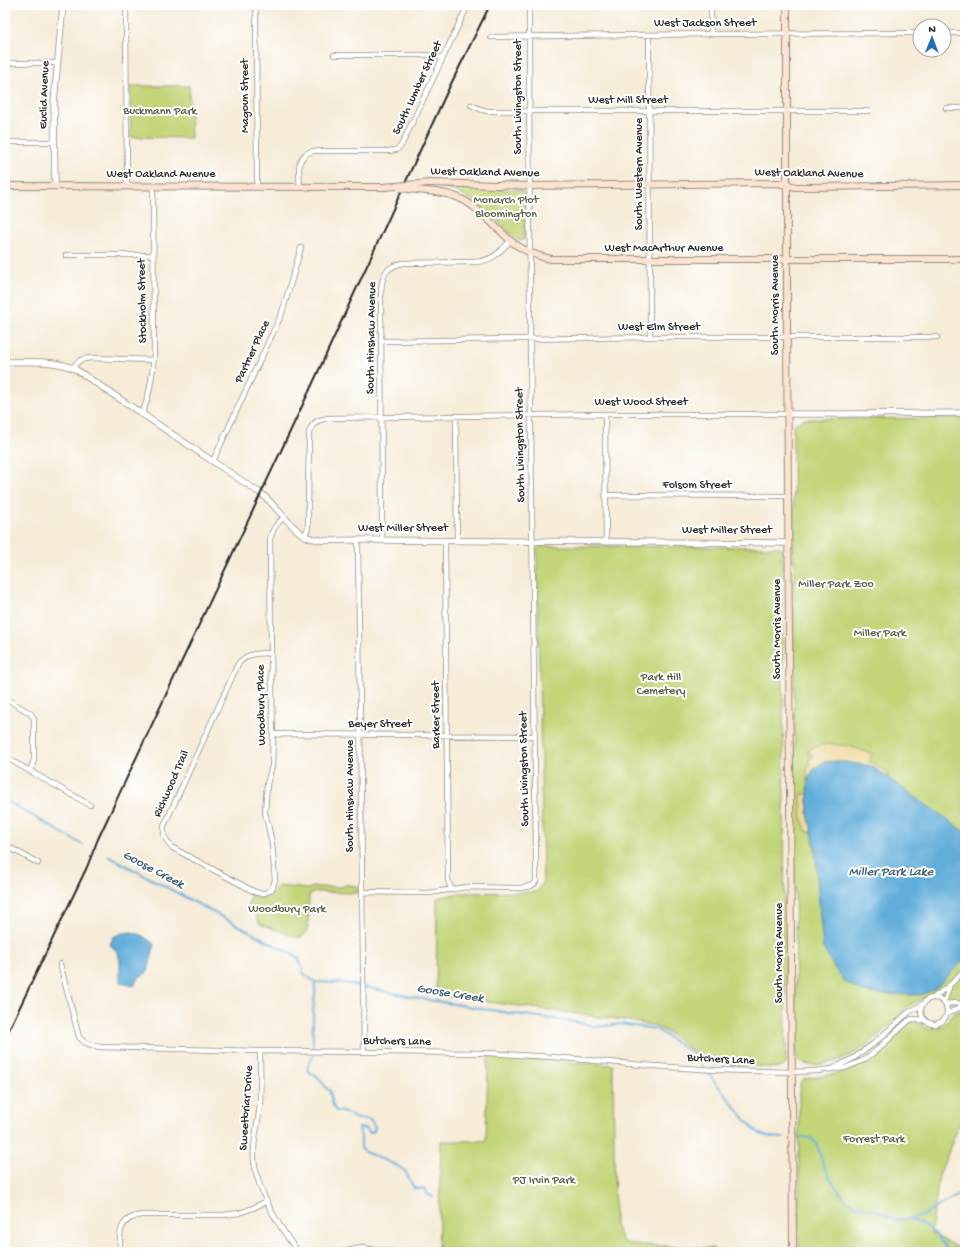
<svg xmlns="http://www.w3.org/2000/svg" width="970" height="1257" viewBox="0 0 970 1257" font-family="'Gochi Hand',sans-serif">
	<style>
		.green { fill: #c2d578; stroke: #768052 }
		.sand { fill: #eeda9e; stroke: #8c8264 }
		.water { fill: #60adda; stroke: #466c82 }
		.lines { fill: none; stroke-linecap: round; stroke-linejoin: round }
		.stream { stroke: #60adda; stroke-width: 2 }
		.minor-casing { stroke: #908c82; stroke-width: 6 }
		.tertiary-casing { stroke: #908c82; stroke-width: 7 }
		.secondary-casing { stroke: #908c82; stroke-width: 8 }
		.minor { stroke: #fff; stroke-width: 4.5 }
		.tertiary { stroke: #fff; stroke-width: 5.5 }
		.secondary { stroke: #fde4d1; stroke-width: 6 }
		.rail { stroke: #2b2b2b; stroke-width: 2 }
		.secondary-bridge-casing { stroke: #908c82; stroke-width: 8; stroke-linecap: butt }
		.secondary-bridge { stroke: #fde4d1; stroke-width: 6 }
		.labels { text-anchor: middle; dominant-baseline: central; stroke-width: 4; stroke-linejoin: round; paint-order: stroke }
		.street-label { font-size: 12px; fill: #2b2b2b; stroke: #fff }
		.park-label { font-size: 12px; fill: #585e42; stroke: #fff }
		.water-label { font-size: 13px; font-style: italic; fill: #405f71; stroke: #fff }
	</style>
	<rect width="100%" height="100%" fill="#fff"/>
	<filter id="ink" filterUnits="userSpaceOnUse"><feTurbulence type="fractalNoise" baseFrequency=".025" numOctaves="2"/><feDisplacementMap in="SourceGraphic" scale="8" xChannelSelector="R" yChannelSelector="G"/><feConvolveMatrix kernelMatrix="1 2 1 2 8 2 1 2 1" color-interpolation-filters="sRGB"/></filter>
	<filter id="wash" filterUnits="userSpaceOnUse"><feTurbulence type="fractalNoise" baseFrequency=".012" numOctaves="4" result="noise"/><feDisplacementMap in="SourceGraphic" scale="16" xChannelSelector="R" yChannelSelector="G"/><feGaussianBlur stdDeviation="0.9" result="paint"/><feColorMatrix in="noise" values="0 0 0 0 0 0 0 0 0 0 0 0 0 0 0 0 0 1.4 0 .05"/><feComposite in="paint" operator="in"/></filter>
	<g filter="url(#wash)">
		<rect width="100%" height="100%" fill="#f6ecd8"/>
		<path class="green" d="M130,86H189L191,138L131,137Z
			M441,187L521,190L525,194V235L524,239L520,241L516,239C493,218 473,193 441,188Z
			M965,418V1001H951L935,992L905,1008L902,1013C879,1035 861,1056 828,1063C816,1066 809,1067 798,1061L796,1054L793,425L804,419Z
			M541,546L780,547L782,551L786,1064L783,1067L778,1068L707,1063L674,1036L655,1026L630,1021L436,995L437,898L459,893L536,892L539,889L543,881L537,549Z
			M346,885L358,886V893L315,892L309,895L308,928L304,935L298,938L260,924L256,916L247,908L251,895C263,900 271,897 278,886L308,889L313,887H341Z
			M965,1009V1110L939,1176L931,1233L965,1252H799V1093L800,1084L804,1079L840,1073L859,1065L876,1055L911,1022C918,1022 923,1023 927,1029L936,1027L941,1028L954,1013Z
			M488,1057L613,1065L615,1225L623,1242L635,1245L713,1248V1252H438L441,1141H486Z"/>
		<path class="sand" d="M830,744L849,746L872,754L869,761L889,773L887,777L871,766L808,779L807,782V768L809,766V759L812,758V754L808,755L809,750C815,746 822,745 830,744Z
			M801,794H808V813L812,831L807,832L802,819Z"/>
		<path class="water" d="M839,761L871,766L965,832V959L935,989L921,995L878,994L861,991L844,981L835,969L823,948L820,917L815,847L808,813V779L814,769L823,762Z
			M131,932C140,933 146,938 153,943L154,946L148,972L138,978L134,986L120,983V962L118,953L110,945L113,937L122,933Z"/>
		<g class="lines">
			<path class="stream" d="M5,800L83,845
				M108,856L299,958L304,974L315,982L345,983L417,998L509,1013L576,1022L597,1027L619,1024L656,1029L692,1053L748,1123L760,1134L772,1137L783,1138
				M313,1047C313,1029 312,1012 315,995C316,991 314,987 315,983
				M313,1056C312,1060 309,1061 308,1065C306,1074 315,1074 320,1079C323,1083 325,1088 330,1091L332,1104L336,1111L347,1113L356,1119C366,1119 369,1116 375,1127L374,1131L371,1133L368,1132L366,1129L359,1128L361,1138V1148L365,1152L398,1166L405,1171L414,1188L418,1189L423,1188L425,1190L427,1194L433,1197
				M801,1137L811,1138L817,1145L824,1166L830,1179L845,1199L857,1206L876,1210L895,1220L908,1219L920,1217L965,1191
				M910,1220C930,1224 937,1236 949,1252"/>
		</g>
	</g>
	<g filter="url(#ink)">
		<g class="lines">
			<defs>
				<path id="minor" d="M126,5L127,186
					M256,5L257,187
					M711,5V34
					M944,33H965
					M649,35L650,337
					M491,37L711,34L920,33
					M334,55H430L443,58
					M5,63H57
					M471,105L480,109L487,111H868
					M946,108H965
					M5,142H55
					M300,187C299,173 295,155 313,151H388L396,150L401,146L468,5
					M66,255H153
					M382,341L650,337H937
					M72,368L80,360L90,358L154,360
					M605,414L606,542
					M142,415C150,395 153,373 154,353L153,186
					M456,416L457,541
					M213,461L282,313L301,248
					M607,495L788,496
					M305,535L308,528V509L309,433C312,423 317,420 328,418L605,414H788
					M358,540L364,1052
					M382,540L381,292C382,275 385,267 403,263L476,262C493,260 499,253 510,241
					M445,541L448,880L451,889
					M271,653C256,654 248,652 238,664L164,826V836L171,847L255,892L262,894L267,892L272,889L275,880L272,843L265,812L267,784L272,766L273,734L271,653L270,539C273,529 276,523 285,517
					M5,698L30,713L34,718V760L30,771
					M273,734L535,736
					M5,757L90,805
					M5,845L38,863
					M362,892L429,893L466,887L521,888L531,886L534,884L536,881V854L530,339L529,5
					M60,964L79,1037C85,1044 91,1045 99,1047L260,1051L488,1053L552,1057L654,1066L715,1070L792,1072L817,1071L832,1069
					M933,998L951,984L965,969
					M921 1011a13 13 0 1 1 26 0a13 13 0 1 1-26 0Z
					M944,1002L950,985
					M923,1004L909,1012L873,1044L854,1058L832,1069L845,1068L864,1060L878,1049L908,1021L912,1019L925,1020
					M945,1004L956,1003L965,1005
					M947,1014L965,1005
					M260,1051C260,1068 261,1086 260,1103C259,1123 252,1142 254,1161C258,1194 279,1226 298,1252
					M120,1252C119,1232 119,1218 142,1215H224L239,1213L253,1208L267,1201
					M340,1252L362,1248L395,1252"/>
				<path id="tertiary" d="M55,186L54,102L63,5
					M5,362C28,362 53,359 75,369L263,495C276,506 291,528 305,536C320,543 341,540 358,540L788,543
					M788,414H840L965,413"/>
				<path id="secondary" d="M787,5V337L793,1252
					M430,183L529,186L778,183L796,187H809L965,185
					M5,186L384,187
					M426,191C440,192 453,194 465,201C477,208 488,219 498,229C503,233 507,238 512,242C524,251 536,256 551,259H965"/>
			</defs>
			<use href="#minor" class="minor-casing"/>
			<use href="#tertiary" class="tertiary-casing"/>
			<use href="#secondary" class="secondary-casing"/>
			<use href="#minor" class="minor"/>
			<use href="#tertiary" class="tertiary"/>
			<use href="#secondary" class="secondary"/>
			<path class="rail" d="M5,1038L87,867L98,839L312,385L447,92L490,5"/>
			<defs>
				<path id="secondary-bridge" d="M384,187L430,183
					M400,188L426,191"/>
			</defs>
			<use href="#secondary-bridge" class="secondary-bridge-casing"/>
			<use href="#secondary-bridge" class="secondary-bridge"/>
		</g>
	</g>
	<g class="labels">
		<g class="street-label">
			<text x="705" y="24">West Jackson Street</text>
			<text transform="translate(418 88) rotate(-65)">South Lumber Street</text>
			<text transform="translate(45 95) rotate(-88)">Euclid Avenue</text>
			<text transform="translate(246 96) rotate(-90)">Magoun Street</text>
			<text transform="translate(519 97) rotate(-90)">South Livingston Street</text>
			<text x="628" y="101">West Mill Street</text>
			<text transform="translate(485 173) rotate(1)">West Oakland Avenue</text>
			<text transform="translate(640 174) rotate(-90)">South Western Avenue</text>
			<text transform="translate(809 174) rotate(1)">West Oakland Avenue</text>
			<text x="161" y="175">West Oakland Avenue</text>
			<text x="664" y="249">West MacArthur Avenue</text>
			<text transform="translate(143 301) rotate(-91)">Stockholm Street</text>
			<text transform="translate(776 305) rotate(-90)">South Morris Avenue</text>
			<text x="659" y="328">West Elm Street</text>
			<text transform="translate(372 338) rotate(-89)">South Hinshaw Avenue</text>
			<text transform="translate(253 352) rotate(-65)">Partner Place</text>
			<text x="641" y="403">West Wood Street</text>
			<text transform="translate(521 445) rotate(-91)">South Livingston Street</text>
			<text x="697" y="486">Folsom Street</text>
			<text x="403" y="529">West Miller Street</text>
			<text x="727" y="531">West Miller Street</text>
			<text transform="translate(778 629) rotate(-90)">South Morris Avenue</text>
			<text transform="translate(262 705) rotate(-91)">Woodbury Place</text>
			<text transform="translate(437 715) rotate(-90)">Barker Street</text>
			<text x="380" y="725">Beyer Street</text>
			<text transform="translate(525 769) rotate(-91)">South Livingston Street</text>
			<text transform="translate(172 784) rotate(-66)">Richwood Trail</text>
			<text transform="translate(351 796) rotate(-90)">South Hinshaw Avenue</text>
			<text transform="translate(780 953) rotate(-90)">South Morris Avenue</text>
			<text transform="translate(397 1042) rotate(1)">Butchers Lane</text>
			<text transform="translate(721 1060) rotate(3)">Butchers Lane</text>
			<text transform="translate(247 1108) rotate(-86)">Sweetbriar Drive</text>
		</g>
		<g class="park-label">
			<text x="160" y="112">Buckmann Park</text>
			<text x="506" y="201">Monarch Plot<tspan x="506" dy="14">Bloomington</tspan></text>
			<text x="836" y="585">Miller Park Zoo</text>
			<text x="880" y="634">Miller Park</text>
			<text x="661" y="678">Park Hill<tspan x="661" dy="14">Cemetery</tspan></text>
			<text x="287" y="910">Woodbury Park</text>
			<text x="874" y="1140">Forrest Park</text>
			<text x="544" y="1181">PJ Irvin Park</text>
		</g>
		<g class="water-label">
			<text transform="translate(153 870) rotate(28)">Goose Creek</text>
			<text x="891" y="872">Miller Park Lake</text>
			<text transform="translate(450 994) rotate(9)">Goose Creek</text>
		</g>
	</g>
	<rect width="970" height="1257" fill="none" stroke="#fff" stroke-width="20"/>
	<g transform="translate(932 38) rotate(1)"><circle r="19" fill="#ffffff" stroke="#aaaaaa"/>
	<path d="M0-3L7 15L0 10L-7 15Z" fill="#1f6fb2"/>
	<text y="-6" font-size="11" font-weight="bold" text-anchor="middle" fill="#2b2b2b">N</text>
	</g>
</svg>
